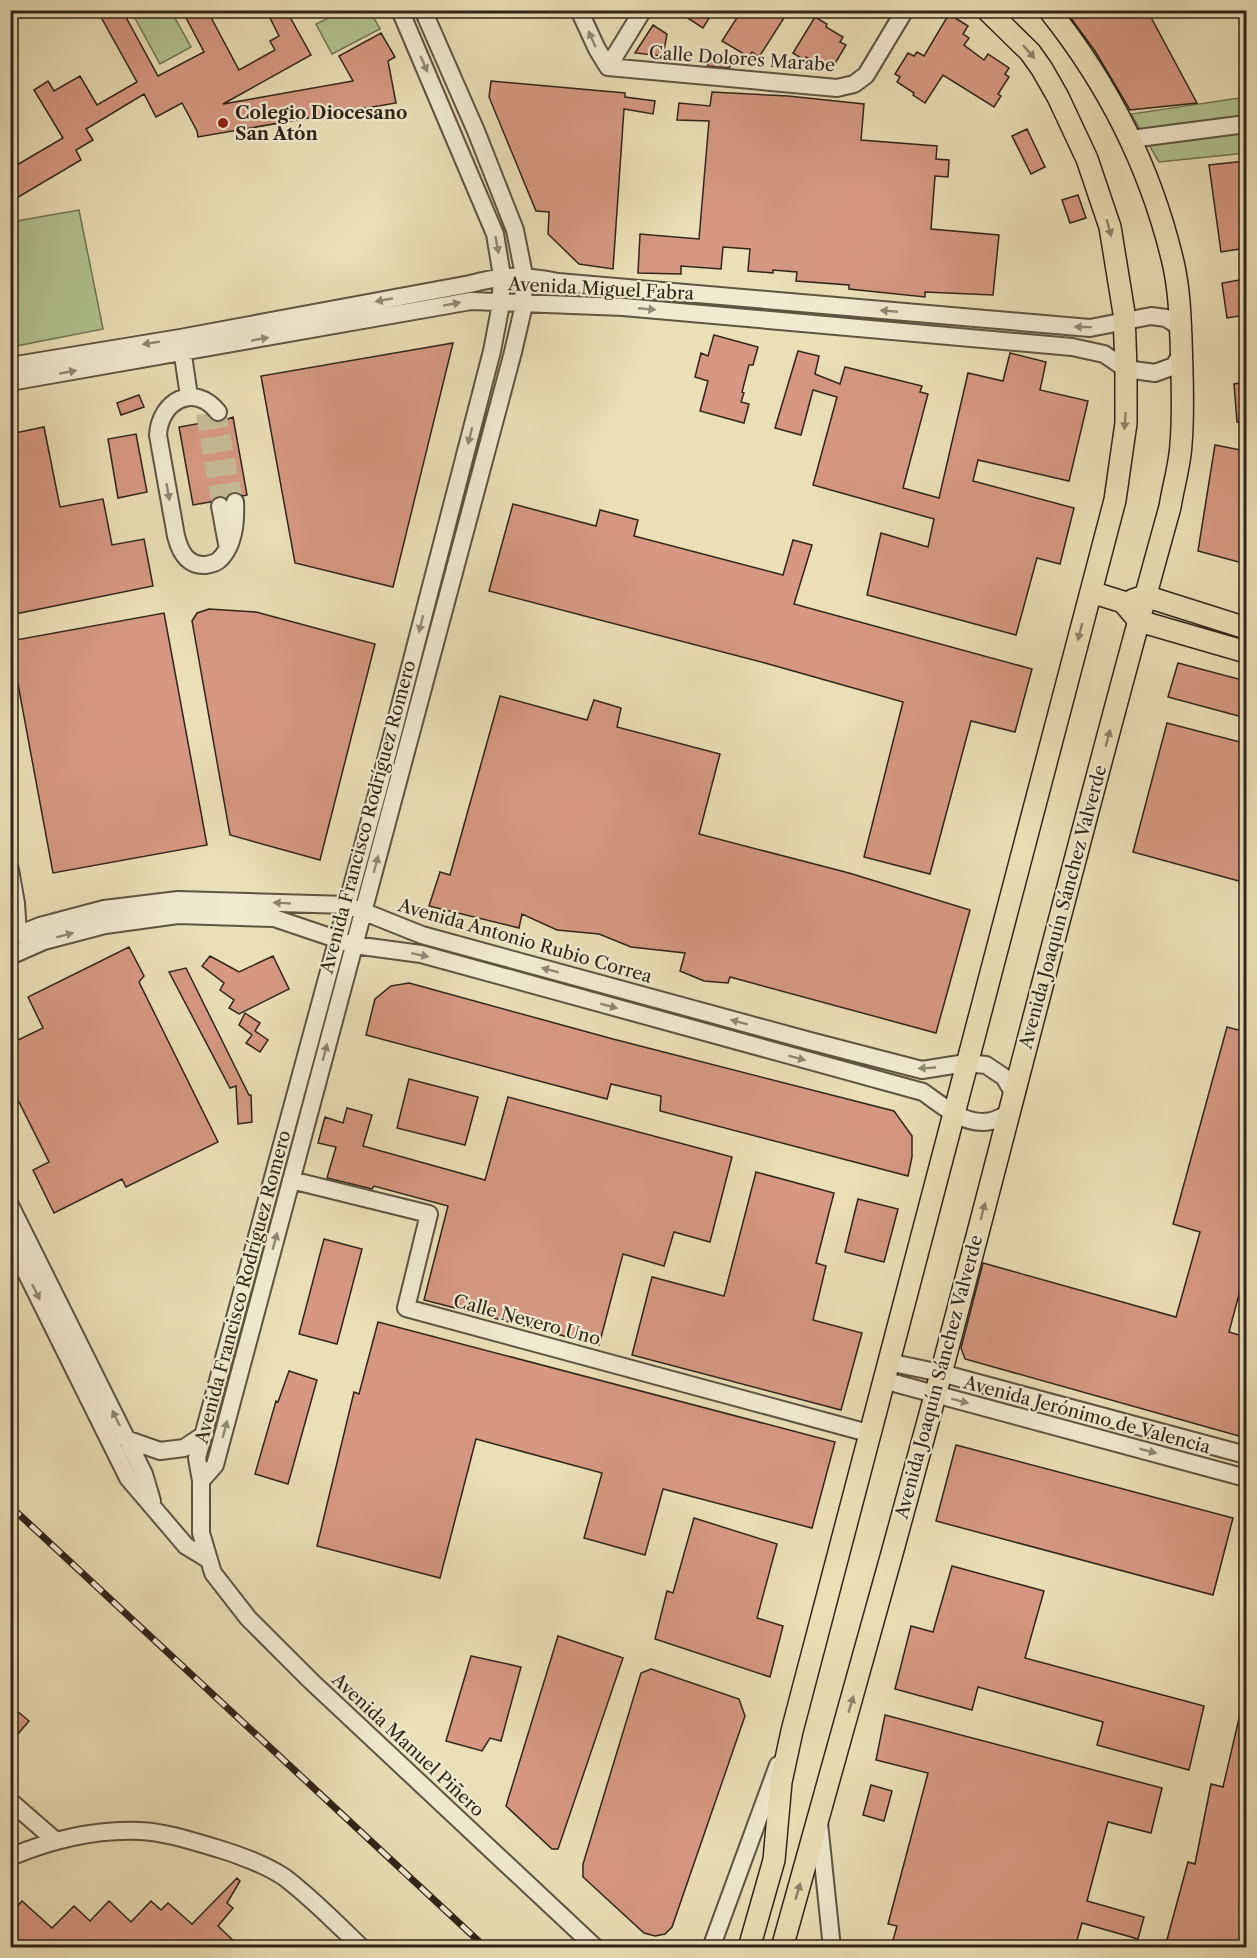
<svg xmlns="http://www.w3.org/2000/svg" width="1257" height="1958" viewBox="0 0 1257 1958" font-family="'Libre Caslon Text',serif">
	<style>
		.green { fill: #b2c392; stroke: #717456; stroke-width: 1.5 }
		.building { fill: #d69883; stroke: #302519; stroke-width: 1.5 }
		.lines { fill: none; stroke-linecap: round; stroke-linejoin: round }
		.minor-tunnel { stroke: #c5ba97; stroke-width: 16; stroke-dasharray: 16 8; stroke-linecap: butt }
		.minor-casing { stroke: #5e5440; stroke-width: 20 }
		.major-casing { stroke: #302519; stroke-width: 24 }
		.minor { stroke: #f1ead0; stroke-width: 16 }
		.major { stroke: #eadfb7; stroke-width: 21 }
		.rail-casing { stroke: #302519; stroke-width: 7 }
		.rail { stroke: #f1ead0; stroke-width: 4.5; stroke-dasharray: 14; stroke-linecap: butt }
		.oneway { fill: #908874 }
		.oneway2 { fill: #8d8268 }
		.poi-dot { fill: #8f2418; stroke: #f1ead0; stroke-width: 2 }
		.labels { text-anchor: middle; dominant-baseline: central; stroke-width: 4.5; stroke-linejoin: round; paint-order: stroke }
		.street-label { font-size: 18px; fill: #302519; stroke: #f1ead0 }
		.poi-label { font-size: 18px; font-weight: bold; fill: #302519; stroke: #f1ead0; text-anchor: start }
	</style>
	<rect width="100%" height="100%" fill="#eadfb7"/>
	<filter id="stains"><feTurbulence type="fractalNoise" baseFrequency=".00333" numOctaves="4"/><feColorMatrix values="0 0 0 0 .2 0 0 0 0 .09 0 0 0 0 .02 0 0 0 .5 -.17"/></filter>
	<radialGradient id="worn" r=".72"><stop offset=".6" stop-color="#630" stop-opacity="0"/><stop offset="1" stop-color="#630" stop-opacity=".3"/></radialGradient>
	<path class="green" d="M131,11H171L191,47L160,64Z
		M343,11H370L380,29L332,54L316,24Z
		M1246,97V153L1159,162L1131,114Z
		M79,210L103,329L11,347V222Z"/>
	<path class="building" d="M97,10H122L158,76L204,52L182,10H207L239,70L275,50L270,41L279,36L266,10H286L311,55L223,104L353,81L339,56L381,33L395,57L388,61L396,103L198,137L197,131L182,103L156,117L144,94L86,129L93,140L76,150L81,160L10,202V169L63,138L34,90L48,81L54,91L80,76L97,105L137,82Z
		M675,10H714L703,28Z
		M742,10H789L759,57L752,52L749,57L722,41Z
		M1065,10H1147L1197,103L1130,110L1095,51Z
		M949,14L968,26L963,34L969,38L964,45L984,60L988,54L1009,68L1005,74L1009,77L998,94L1001,96L994,107L943,75L925,103L913,95L914,93L897,82L900,77L895,74L908,53L914,56L917,52L924,56Z
		M815,17L827,24L826,27L843,37L840,42L846,45L833,67L826,63L824,67L806,57L804,60L793,53Z
		M653,25L667,34L663,56L635,53Z
		M714,54L737,55L729,68L707,66Z
		M491,81L625,93V97L655,101L653,114L624,109L613,269L579,264L548,234L549,212L536,211L489,97Z
		M712,92L788,96L864,104L861,140L937,146L936,159L949,160L948,177L935,176L931,229L999,235L993,295L925,292V297L849,289V285L796,281L797,272L773,270V273L748,271L750,249L723,247L721,269L681,266V274L638,273L640,234L699,239L709,121L677,120L679,103L710,106Z
		M1027,129L1045,167L1031,174L1012,136Z
		M1246,161V248L1221,252L1209,165Z
		M1078,195L1086,218L1070,223L1062,200Z
		M1246,279V315L1227,318L1222,283Z
		M714,335L758,347L753,365H749L742,392L744,393L741,402L749,404L744,423L700,411L708,381L695,377L701,353L708,356Z
		M453,343L393,587L295,563L261,376Z
		M798,351L819,356L815,374L840,384L845,367L922,386L920,392L928,394L903,488L939,498L968,373L1003,381L1010,353L1046,362L1040,390L1088,401L1069,481L978,460L973,481L1074,508L1060,564L1037,558L1016,635L867,595L881,533L928,547L934,519L813,485L837,397L813,390L801,435L775,428Z
		M1246,382V422H1237L1234,384Z
		M139,395L144,407L121,415L117,403Z
		M233,417L247,495L243,496L234,492L226,497L218,496L210,502L193,505L179,427L213,421L220,422Z
		M44,427L60,507L103,499L112,545L144,539L153,586L10,615V434Z
		M136,434L147,492L118,498L108,439Z
		M1215,445L1246,451V564L1198,551Z
		M513,504L596,526L600,510L638,520L634,536L783,575L793,540L812,545L794,604L1032,669L1015,732L971,721L930,874L864,857L903,702L765,663L489,591Z
		M209,609L256,612L375,644L320,860L230,835L192,621L197,613Z
		M164,613L207,845L53,873L10,641Z
		M1178,663L1246,681V718L1168,697Z
		M500,696L587,720L594,700L621,708L617,727L720,754L699,834L849,873L970,910L936,1033L730,977L728,983L704,981L680,971L685,953L631,947L599,934L557,930L522,914L519,928L429,906L440,872L450,875Z
		M1167,723L1240,742L1239,747L1246,748V883L1133,852Z
		M129,947L144,976L139,982L218,1142L126,1187L122,1179L54,1213L33,1170L49,1162L10,1084V1044L43,1028L28,997Z
		M210,956L239,972L273,956L289,989L239,1014L229,1008L234,1000L220,990L224,983L202,966Z
		M186,968L249,1095H251L252,1122L238,1124L236,1086L230,1088L169,972Z
		M409,983L613,1039L894,1111L912,1136V1157L908,1176L660,1111L661,1096L611,1084L607,1099L366,1035L375,999L391,986Z
		M245,1013L260,1023L255,1031L268,1040L260,1052L246,1043L252,1035L239,1025Z
		M1227,1027L1246,1032V1268L1229,1332L1246,1337V1438L965,1359L961,1348L983,1263L1176,1317L1200,1232L1173,1224Z
		M409,1079L478,1097L465,1145L397,1128Z
		M508,1097L732,1157L710,1242L674,1232L664,1266L623,1254L599,1345L424,1300L448,1206L374,1186L372,1189L327,1178L336,1147L318,1143L325,1117L343,1123L347,1108L372,1115L363,1146L485,1180Z
		M756,1172L834,1193L816,1263L826,1266L813,1320L862,1333L841,1410L632,1355L652,1277L724,1296Z
		M858,1199L898,1209L884,1262L845,1252Z
		M324,1239L362,1249L337,1344L299,1334Z
		M378,1322L835,1442L812,1528L663,1489L645,1555L584,1538L602,1473L476,1439L440,1578L317,1546L354,1392L359,1394Z
		M289,1371L317,1380L288,1484L255,1474L276,1401L278,1402Z
		M956,1445L1233,1518L1213,1595L936,1521Z
		M694,1518L777,1544L757,1618L783,1626L770,1677L655,1639L667,1591L673,1593Z
		M952,1566L1044,1591L1025,1658L1204,1706L1189,1770L1097,1745L1103,1722L978,1687L972,1710L895,1689L911,1626L933,1632Z
		M558,1636L623,1658L558,1849H552L506,1806Z
		M471,1656L521,1667L501,1741L490,1738L482,1751L446,1741Z
		M651,1669L739,1699L745,1716L672,1927L665,1934L655,1936L644,1933L583,1877V1864L641,1673Z
		M10,1705L29,1721L10,1743Z
		M1241,1710H1246V1947H1165L1188,1862L1195,1864L1211,1784L1223,1787Z
		M885,1715L1162,1788L1151,1833L1108,1822L1087,1901L1144,1917L1138,1939L1082,1923L1075,1947H891L897,1926L888,1924L928,1773L876,1760Z
		M871,1785L892,1791L884,1821L863,1815Z
		M237,1878L240,1881L227,1903L233,1908L218,1926L240,1947H10V1914L22,1901L52,1928L74,1906L90,1921L109,1901L131,1922L151,1901L161,1910L168,1903L192,1924Z"/>
	<g class="lines">
		<path class="minor-tunnel" d="M218,412L235,502
			M204,414L220,506"/>
		<defs>
			<path id="minor" d="M400,10L495,234L502,276L500,309L492,351L380,783L197,1458L201,1481V1533L213,1573L248,1618L311,1681L596,1948
				M579,10L597,49L608,67
				M608,67L837,88L854,84L866,75L905,10
				M608,67L643,10
				M1131,139L1246,124
				M181,342L189,396
				M10,366L180,338L470,284C509,274 519,275 558,282L1090,328L1151,316L1166,318L1180,327
				M10,382L471,301L623,307L1072,347L1104,354L1126,369L1155,373L1174,366L1181,354
				M218,412C194,382 160,401 158,435L176,536C180,552 187,566 206,565C211,564 216,563 219,560C234,546 236,521 235,502
				M220,506L227,544
				M10,870L16,903L18,934
				M10,938L40,926L104,909L178,900L347,905L422,935L810,1041L922,1070L966,1063L986,1065L1004,1077L1014,1094
				M10,956L44,941L105,925L178,915L274,918L354,945L421,954L923,1092C942,1105 965,1127 991,1121C997,1120 1003,1116 1008,1114
				M291,1180L429,1214L406,1308L868,1433
				M10,1205L144,1474L152,1501
				M10,1240L128,1478L186,1546L209,1560
				M888,1362L941,1373L1246,1455
				M883,1380L1246,1478
				M126,1439L160,1451L184,1448L205,1434
				M201,1481L215,1465L513,352L523,309L524,275L515,230L476,131L423,10
				M10,1801L56,1841
				M819,1823L832,1948
				M10,1857C51,1840 96,1829 140,1831C165,1832 192,1841 216,1848C237,1854 266,1865 284,1877C312,1898 337,1924 362,1948
				M711,1948L778,1765"/>
			<path id="major" d="M1091,592L1123,602L1139,621L1246,652
				M1133,600L1145,596L1246,628
				M749,1948L774,1860L781,1782L792,1731L1115,500L1126,423V369L1124,313L1110,227L1087,159L1058,97L1042,69L1030,52L987,10
				M782,1948C836,1755 890,1563 942,1370C1018,1082 1090,794 1170,507C1173,487 1180,465 1181,444C1184,410 1182,374 1181,339C1180,313 1179,288 1173,262C1151,169 1109,85 1049,10"/>
		</defs>
		<use href="#minor" class="minor-casing"/>
		<use href="#major" class="major-casing"/>
		<use href="#minor" class="minor"/>
		<use href="#major" class="major"/>
		<defs>
			<path id="rail" d="M10,1506L486,1948"/>
		</defs>
		<use href="#rail" class="rail-casing"/>
		<use href="#rail" class="rail"/>
	</g>
	<defs><path id="oneway-solid" d="M-6-.8H1V-3.2L6.5 0L1 3.2V.8H-6Z" transform="scale(1.5)"/></defs>
	<g class="oneway">
		<use href="#oneway-solid" transform="translate(592 39) rotate(-114)"/>
		<use href="#oneway-solid" transform="translate(424 64) rotate(67)"/>
		<use href="#oneway-solid" transform="translate(497 245) rotate(80)"/>
		<use href="#oneway-solid" transform="translate(384 300) rotate(170)"/>
		<use href="#oneway-solid" transform="translate(452 304) rotate(-10)"/>
		<use href="#oneway-solid" transform="translate(647 309) rotate(5)"/>
		<use href="#oneway-solid" transform="translate(889 311) rotate(-175)"/>
		<use href="#oneway-solid" transform="translate(1083 327) rotate(-179)"/>
		<use href="#oneway-solid" transform="translate(260 339) rotate(-10)"/>
		<use href="#oneway-solid" transform="translate(151 343) rotate(171)"/>
		<use href="#oneway-solid" transform="translate(68 372) rotate(-10)"/>
		<use href="#oneway-solid" transform="translate(470 436) rotate(104)"/>
		<use href="#oneway-solid" transform="translate(168 492) rotate(80)"/>
		<use href="#oneway-solid" transform="translate(421 624) rotate(104)"/>
		<use href="#oneway-solid" transform="translate(376 864) rotate(-75)"/>
		<use href="#oneway-solid" transform="translate(282 903) rotate(-177)"/>
		<use href="#oneway-solid" transform="translate(65 935) rotate(-15)"/>
		<use href="#oneway-solid" transform="translate(420 955) rotate(12)"/>
		<use href="#oneway-solid" transform="translate(550 970) rotate(-165)"/>
		<use href="#oneway-solid" transform="translate(609 1006) rotate(15)"/>
		<use href="#oneway-solid" transform="translate(739 1022) rotate(-165)"/>
		<use href="#oneway-solid" transform="translate(325 1052) rotate(-75)"/>
		<use href="#oneway-solid" transform="translate(797 1058) rotate(15)"/>
		<use href="#oneway-solid" transform="translate(927 1068) rotate(177)"/>
		<use href="#oneway-solid" transform="translate(275 1241) rotate(-75)"/>
		<use href="#oneway-solid" transform="translate(36 1292) rotate(64)"/>
		<use href="#oneway-solid" transform="translate(960 1401) rotate(15)"/>
		<use href="#oneway-solid" transform="translate(116 1418) rotate(-116)"/>
		<use href="#oneway-solid" transform="translate(225 1429) rotate(-75)"/>
		<use href="#oneway-solid" transform="translate(1148 1451) rotate(15)"/>
	</g>
	<g class="oneway2">
		<use href="#oneway-solid" transform="translate(1029 52) rotate(48)"/>
		<use href="#oneway-solid" transform="translate(1109 228) rotate(75)"/>
		<use href="#oneway-solid" transform="translate(1125 421) rotate(94)"/>
		<use href="#oneway-solid" transform="translate(1080 632) rotate(105)"/>
		<use href="#oneway-solid" transform="translate(1108 738) rotate(-75)"/>
		<use href="#oneway-solid" transform="translate(983 1211) rotate(-75)"/>
		<use href="#oneway-solid" transform="translate(851 1704) rotate(-74)"/>
		<use href="#oneway-solid" transform="translate(798 1891) rotate(-74)"/>
	</g>
	<circle class="poi-dot" cx="223" cy="123" r="6"/>
	<g class="labels">
		<g class="street-label">
			<text transform="translate(742 59) rotate(4)">Calle Dolores Marabe</text>
			<text transform="translate(601 289) rotate(3)">Avenida Miguel Fabra</text>
			<text transform="translate(368 817) rotate(-75)">Avenida Francisco Rodríguez Romero</text>
			<text transform="translate(1063 907) rotate(-75)">Avenida Joaquín Sánchez Valverde</text>
			<text transform="translate(525 941) rotate(16)">Avenida Antonio Rubio Correa</text>
			<text transform="translate(243 1287) rotate(-75)">Avenida Francisco Rodríguez Romero</text>
			<text transform="translate(527 1320) rotate(15)">Calle Nevero Uno</text>
			<text transform="translate(939 1377) rotate(-75)">Avenida Joaquín Sánchez Valverde</text>
			<text transform="translate(1087 1415) rotate(15)">Avenida Jerónimo de Valencia</text>
			<text transform="translate(408 1745) rotate(43)">Avenida Manuel Piñero</text>
		</g>
		<g class="poi-label">
			<text x="235" y="113">Colegio Diocesano<tspan x="235" dy="21">San Atón</tspan></text>
		</g>
	</g>
	<rect width="1257" height="1958" fill="none" stroke="#eadfb7" stroke-width="36"/>
	<rect x="12" y="12" width="1233" height="1934" fill="none" stroke="#302519" stroke-width="3"/>
	<rect x="18" y="18" width="1221" height="1922" fill="none" stroke="#302519" stroke-width="1.5"/>
	<rect width="100%" height="100%" filter="url(#stains)"/>
	<rect width="100%" height="100%" fill="url(#worn)"/>
</svg>
